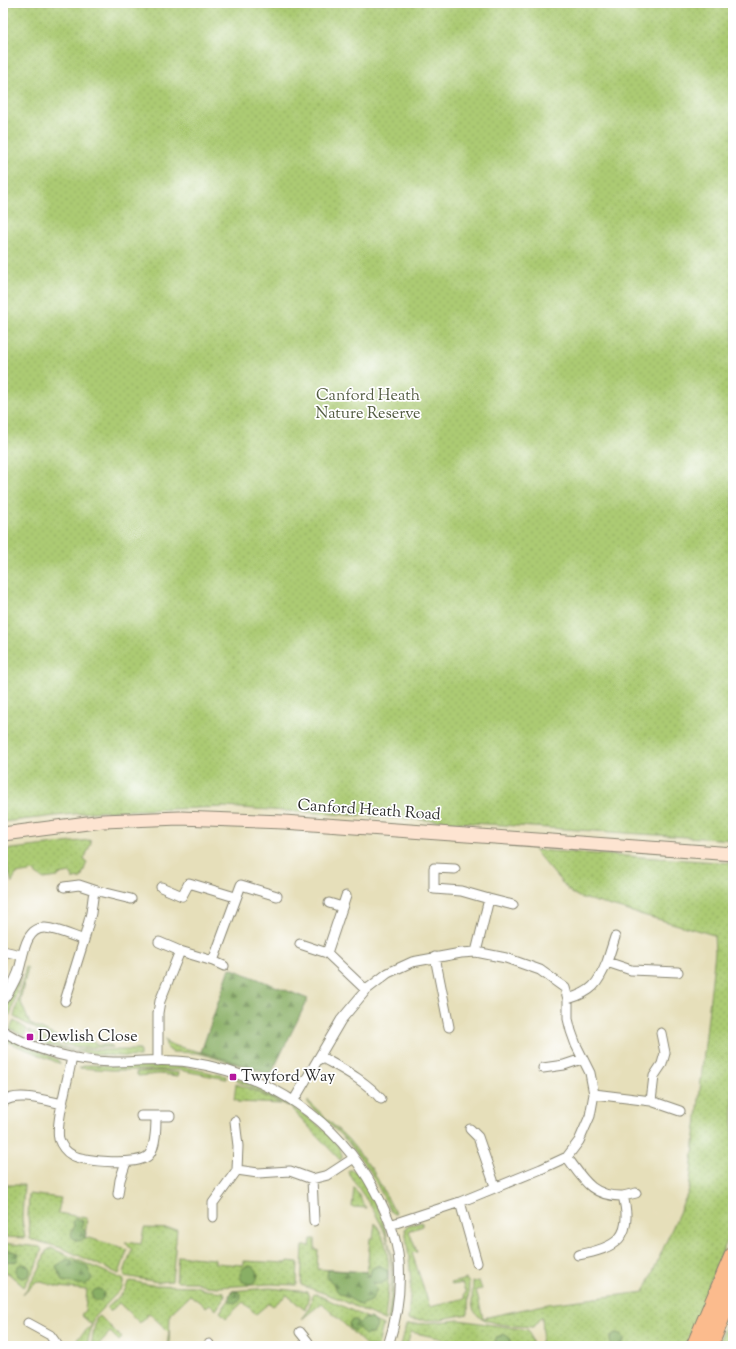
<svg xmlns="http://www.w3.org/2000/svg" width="736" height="1349" viewBox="0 0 736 1349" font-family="'Sorts Mill Goudy',serif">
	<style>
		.grass { fill: url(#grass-dots); stroke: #6c7b4f }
		.forest { fill: url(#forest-firs); stroke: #5a6d48 }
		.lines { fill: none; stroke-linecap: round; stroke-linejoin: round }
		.street-casing { stroke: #888572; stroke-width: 11 }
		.secondary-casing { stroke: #888572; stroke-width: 15 }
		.highway-casing { stroke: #888572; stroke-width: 19 }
		.street { stroke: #fff; stroke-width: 9 }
		.secondary { stroke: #fde4d1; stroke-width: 13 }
		.highway { stroke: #fbbb8d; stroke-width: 17 }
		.poi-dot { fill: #b5179e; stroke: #fff; stroke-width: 1.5 }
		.labels { text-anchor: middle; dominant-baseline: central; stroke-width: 3.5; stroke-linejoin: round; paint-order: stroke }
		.park-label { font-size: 16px; fill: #525b41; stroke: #fff }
		.street-label { font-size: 16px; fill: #2b2b2b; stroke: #fff }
		.poi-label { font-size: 16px; fill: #2b2b2b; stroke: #fff; text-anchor: start }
	</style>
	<defs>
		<pattern id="grass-dots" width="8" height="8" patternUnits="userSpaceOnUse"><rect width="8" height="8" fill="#accb73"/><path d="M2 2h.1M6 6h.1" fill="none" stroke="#94ae64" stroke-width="1.8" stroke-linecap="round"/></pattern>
		<pattern id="forest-firs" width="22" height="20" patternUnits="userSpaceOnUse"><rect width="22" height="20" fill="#89af65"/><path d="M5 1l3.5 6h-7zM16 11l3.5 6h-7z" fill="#708f53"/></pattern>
	</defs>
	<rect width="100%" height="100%" fill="#fff"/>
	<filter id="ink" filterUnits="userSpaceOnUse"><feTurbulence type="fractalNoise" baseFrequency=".025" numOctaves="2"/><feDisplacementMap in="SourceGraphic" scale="8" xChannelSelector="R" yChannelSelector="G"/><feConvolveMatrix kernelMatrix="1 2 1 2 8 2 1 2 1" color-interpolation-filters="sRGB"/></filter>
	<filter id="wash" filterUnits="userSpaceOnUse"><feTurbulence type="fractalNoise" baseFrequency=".012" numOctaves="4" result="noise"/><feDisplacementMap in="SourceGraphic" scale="16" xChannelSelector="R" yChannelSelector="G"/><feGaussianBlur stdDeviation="0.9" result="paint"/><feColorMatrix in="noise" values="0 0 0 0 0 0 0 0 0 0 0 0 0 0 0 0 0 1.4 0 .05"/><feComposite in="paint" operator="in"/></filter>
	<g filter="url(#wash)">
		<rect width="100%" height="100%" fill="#e6dfba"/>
		<path class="grass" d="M3,3H733V840L225,807L91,812L3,822Z
			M90,840L91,843L84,860L87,862L81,878L73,879L71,873L58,875V877L44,879L36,874L35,871L16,874L12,883L6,863L3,864V850Z
			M534,850L733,863V1227L707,1289L706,1299L685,1346H540L543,1332L542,1316L533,1327C518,1326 478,1326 473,1308C471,1300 473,1290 473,1282L479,1281L482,1289L476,1290L483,1318L548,1304L644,1292L689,1190L715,952L714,935L579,897L570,892Z
			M26,967L28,968L20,1000L30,1024L67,1041L72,1035L95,1042L96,1045H110L113,1047L83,1048L64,1045L14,1017Z
			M21,975L11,1014L9,1015L3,1012C3,1005 17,984 21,975Z
			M14,1021L27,1029L24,1036L10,1029Z
			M29,1030L62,1047L73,1050H140V1057C101,1056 70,1053 32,1040L34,1036L28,1032Z
			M3,1036L57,1059L61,1064L3,1040Z
			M165,1039L168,1044C200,1052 232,1059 262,1072L198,1053L172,1052L166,1047Z
			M86,1065L180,1066L226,1076V1079L179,1070H113L79,1068Z
			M160,1071L179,1073L178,1076L160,1074L138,1076L136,1072Z
			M237,1078C260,1088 343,1130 342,1158L340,1160L290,1107L237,1081Z
			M236,1084L250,1089L281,1104L237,1102V1100H234Z
			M308,1101L348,1139L372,1169L396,1214H394L391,1212L370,1171L347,1141L308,1104Z
			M349,1170C360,1170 364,1181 368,1188C391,1230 398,1274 390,1320H388C392,1293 395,1256 384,1231C376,1211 359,1190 348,1172Z
			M3,1185H24L22,1219L25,1238L3,1237Z
			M354,1187L366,1208L352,1207Z
			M29,1194L61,1198L58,1213L87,1218L85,1237L124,1248L127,1251L119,1274L62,1248L30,1239L28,1216Z
			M422,1222L423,1226L409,1231L417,1252L412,1253L430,1307L465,1298L464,1294L466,1293L462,1283L452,1285L451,1283L466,1279L469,1282L468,1314L436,1320H408L411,1283L409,1258L405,1229L408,1226Z
			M375,1223C395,1249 388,1289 385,1320H384L337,1298L301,1285L303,1246H310L311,1239H315V1250H318L317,1269L367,1272L370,1238H373Z
			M144,1228L177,1229L172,1281L158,1282L125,1276L124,1272L132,1250L125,1242L141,1244Z
			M3,1243L40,1247L42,1249L35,1268L24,1287L8,1273L3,1272Z
			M51,1248L124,1280L122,1288L94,1317L87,1345L75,1341L92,1325L81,1315L85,1310L87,1290L59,1287L37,1281L23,1295L40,1268L46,1251Z
			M178,1256L215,1259V1263L244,1265V1261L287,1263L288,1261L298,1262L297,1284V1285L271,1284L218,1287L206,1286L196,1282H178L176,1280Z
			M131,1281L151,1285L196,1286L205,1290L224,1292L225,1297L216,1310L210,1304L206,1307L190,1295L170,1314L169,1346H167L169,1332L149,1313L140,1323L119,1303L110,1312L107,1308L124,1292L128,1283Z
			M270,1288L308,1292L309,1296L305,1310L287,1295L273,1306L269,1303L256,1314L243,1302L226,1318L220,1312L229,1300L231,1291Z
			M316,1294L383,1325L378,1346H367L322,1303L302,1319L308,1311L313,1295Z
			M733,1307V1346H724L718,1344Z
			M100,1316L122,1338L119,1341L110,1332L99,1344L100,1346H91L96,1319Z
			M459,1320L528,1330L530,1333L533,1346H475L411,1332L407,1346H401L406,1325Z"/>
		<path class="forest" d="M230,968L308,999L270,1076L251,1067L201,1052Z
			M76,1218L83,1221L82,1227L86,1233L85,1238L79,1241C71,1240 69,1233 74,1227L73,1222Z
			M3,1249L19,1253L18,1261L3,1262Z
			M68,1259L87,1266L92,1279L85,1285L62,1281L56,1266Z
			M16 1271a7 7 0 1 1 14 0a7 7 0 1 1-14 0Z
			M379,1265L387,1270L388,1279L381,1284L372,1282L377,1289L371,1301L361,1305L338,1292L327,1276L328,1270L367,1272L370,1277L371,1269Z
			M240 1275a9 9 0 1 1 18 0a9 9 0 1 1-18 0Z
			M92 1295a6 6 0 1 1 12 0a6 6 0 1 1-12 0Z
			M229 1297a6 6 0 1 1 12 0a6 6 0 1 1-12 0Z
			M370,1318L375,1321L377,1326L373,1334L365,1335L359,1328L354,1331L350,1328L349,1323L352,1320H357L360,1323L364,1319Z
			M610 1340a7 7 0 1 1 14 0a7 7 0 1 1-14 0Z
			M504,1334L510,1338V1345L496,1346L495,1341L497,1337Z"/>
	</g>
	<g filter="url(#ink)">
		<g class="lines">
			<defs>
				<path id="street" d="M455,869L434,868V889L461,891L489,899L476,952
					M64,887L79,885L94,890
					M161,887L182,896L189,883L235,897
					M346,896L327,953L366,990
					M489,899L513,905
					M329,903L342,907
					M159,942L180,951
					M300,944L327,953
					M3,951L21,955
					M435,957L449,1027
					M213,961L224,966
					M607,962L615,937
					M568,999C592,992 598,984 607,962L631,970L678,972
					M3,1000C9,992 14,983 18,973C23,960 24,927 45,928C58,929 72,936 84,940L91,913L94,890L131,899
					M65,1001L84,940
					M3,1031C35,1051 75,1061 113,1062C137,1062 164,1058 188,1062C269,1074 337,1119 375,1191C387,1213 397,1238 399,1262C401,1291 397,1318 388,1346
					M72,1057C69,1076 55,1123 59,1139C61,1145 66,1152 72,1155C85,1162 139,1166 149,1155C156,1146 156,1127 156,1116H170
					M321,1057C342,1069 365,1080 381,1099
					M158,1061V1013L160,1001L180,951L213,961L241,885L277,896
					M543,1068L564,1065L582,1059
					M594,1094L651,1101L680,1111
					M294,1100L341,1020L366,990L388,973L412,962L461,953L476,952L506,958L540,970L565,988L568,999V1019L571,1031L576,1045L590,1073L594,1094L590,1116L579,1141L567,1157L541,1169L460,1202L390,1225
					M651,1101L654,1076L662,1064L665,1053L661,1033
					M3,1102C17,1091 47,1101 63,1104
					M141,1116H156
					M235,1121L238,1146L237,1170
					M470,1129L478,1137L495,1186
					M567,1157C583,1179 592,1197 623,1196C634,1238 616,1248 578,1255
					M312,1179L314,1221
					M118,1194L120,1180L126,1162
					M623,1196L636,1193
					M460,1202L477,1263
					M213,1217V1203L237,1170L258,1173L290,1171L312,1179L328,1175L354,1158
					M28,1323L50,1335L58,1346
					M300,1332L308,1342V1346
					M209,1344V1346"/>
				<path id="secondary" d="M3,834L103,821L180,818L284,822L733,854"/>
				<path id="highway" d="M695,1346L733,1256
					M709,1346L733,1289"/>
			</defs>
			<use href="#street" class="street-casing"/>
			<use href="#secondary" class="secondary-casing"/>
			<use href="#highway" class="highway-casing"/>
			<use href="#street" class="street"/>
			<use href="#secondary" class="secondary"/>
			<use href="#highway" class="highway"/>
		</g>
	</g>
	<g class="poi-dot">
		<rect x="26" y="1033" width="8" height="8" rx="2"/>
		<rect x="229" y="1073" width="8" height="8" rx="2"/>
	</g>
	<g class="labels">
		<g class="park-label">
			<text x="368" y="396">Canford Heath<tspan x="368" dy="18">Nature Reserve</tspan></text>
		</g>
		<g class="street-label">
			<text transform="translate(369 811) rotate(4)">Canford Heath Road</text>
		</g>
		<g class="poi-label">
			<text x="38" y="1037">Dewlish Close</text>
			<text x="241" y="1077">Twyford Way</text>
		</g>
	</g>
	<rect width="736" height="1349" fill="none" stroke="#fff" stroke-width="16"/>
</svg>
